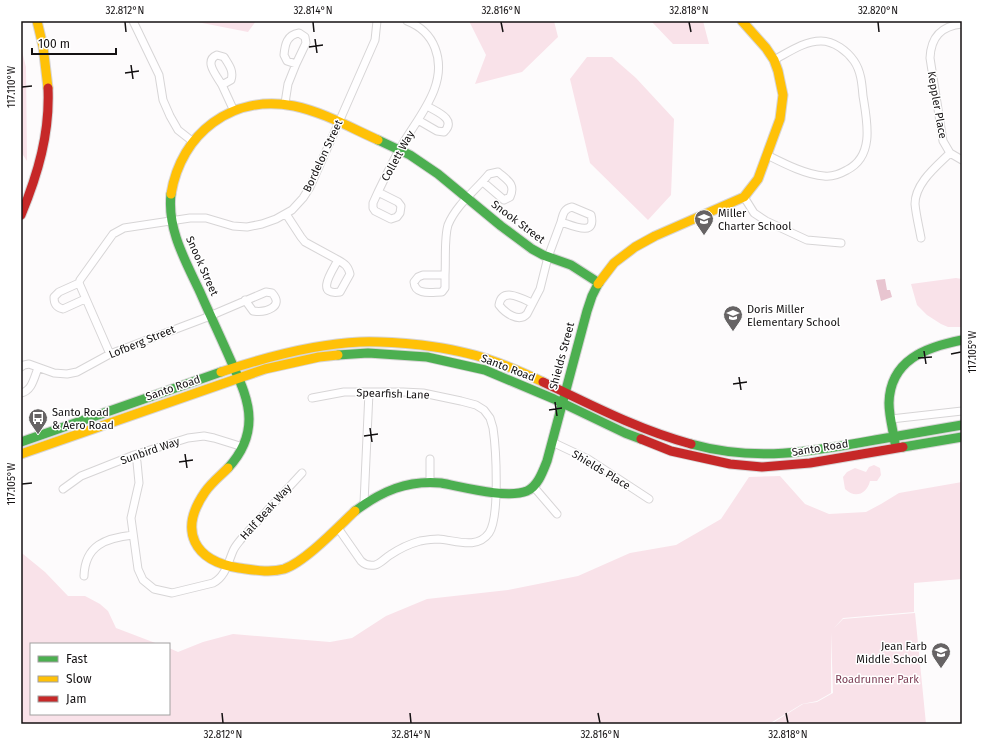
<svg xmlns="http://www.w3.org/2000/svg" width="983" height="745" viewBox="0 0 983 745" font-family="'Fira Sans',sans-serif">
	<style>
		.green { fill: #f9e2e9 }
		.water { fill: #e8c5d0 }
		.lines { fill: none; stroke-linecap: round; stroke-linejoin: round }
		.street-casing { stroke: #d7d5d6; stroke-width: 9 }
		.fast-casing { stroke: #d7d5d6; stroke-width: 11 }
		.slow-casing { stroke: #d7d5d6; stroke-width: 11 }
		.jam-casing { stroke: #d7d5d6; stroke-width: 11 }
		.street { stroke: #fffeff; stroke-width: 7 }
		.fast { stroke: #4caf50; stroke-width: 9 }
		.slow { stroke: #ffc107; stroke-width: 9 }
		.jam { stroke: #c62828; stroke-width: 9 }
		.ticks { fill: none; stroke: #141112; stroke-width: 1.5 }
		.labels { text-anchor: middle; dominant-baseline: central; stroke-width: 3; stroke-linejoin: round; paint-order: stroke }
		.street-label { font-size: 11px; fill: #141112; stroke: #fff }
		.poi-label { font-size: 11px; fill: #141112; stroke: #fff; text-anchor: start }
		.park-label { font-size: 11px; fill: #7c3e55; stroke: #fff }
		.neatline { fill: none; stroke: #141112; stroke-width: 1.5 }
		.ticks-label { font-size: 10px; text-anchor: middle; fill: #141112 }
	</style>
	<rect width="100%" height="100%" fill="#fdfbfc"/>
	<path class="green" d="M192,21H256L248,32Z
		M469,21H554L558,37L522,72L475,84L486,55Z
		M651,21H703L709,44H673Z
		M21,47L26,67L27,161L21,152Z
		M587,57H612L636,78L674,119L671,195L648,220L590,163L570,79Z
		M956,278L962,279V327H948L941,324L927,315L917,305L911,284Z
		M874,465L880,468L881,475L877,481H870C867,494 855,499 845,489L843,477L847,472L855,468L866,472L869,467Z
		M780,476L805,504L829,514L866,512L881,504L899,493L962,482V579L914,583V612L843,618L834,628L843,619L915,613L926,724H771L803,704L817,702L833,693L831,632V693L817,701L802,704L769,724H21V553L23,554L45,572L68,596H85L100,604L108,611L116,628L158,644H31V714H169V648L178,652L203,642L233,634L330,642L352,638L386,616L427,599L508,590L578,576L630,553L676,545L721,519L749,477Z"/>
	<path class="water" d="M885,279L887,290H890L892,297L881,301L876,280Z"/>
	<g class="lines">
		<defs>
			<path id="street" d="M133,21L159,75L163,100L170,116L178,130L192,141
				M962,24C941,26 931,37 930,58L943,141L950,153L962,160
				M299,33L305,37L306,43L296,64L287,61L284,55C285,44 287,35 299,33Z
				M217,55L224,57C229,65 234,71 231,80L222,85C217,76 203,61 217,55Z
				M222,85L234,111
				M285,103L288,84L296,64
				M418,120L437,131L444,132C457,119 437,112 427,106
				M767,155C783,163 806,175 824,176C832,177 840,174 847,170C875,156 867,121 863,96C862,84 861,71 854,61C847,51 834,41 821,41C804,41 789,52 774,60
				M378,192C386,176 393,160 402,145C419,116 449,84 435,48C430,35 420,26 407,21
				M378,192L398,202L401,206L400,213L397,217L391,219L375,211L373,208V203Z
				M744,197L754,213L766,221L807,240L841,243
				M572,207L591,215C597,238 571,225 561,222C563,215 563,209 572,207Z
				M286,214L301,237L305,242L338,260
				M921,238C919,227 916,215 915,204C915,183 937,166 950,153
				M338,260C345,264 348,266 350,274L340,292C314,296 333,270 338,260Z
				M423,275H445V288L442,292C432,292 415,296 414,282L418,277Z
				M445,275C446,260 444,238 448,225C456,205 476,190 489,174L498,172C507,180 516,184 510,197L504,200L483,182
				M79,283L59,292L54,297C54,304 56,307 63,309L85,299
				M532,303C521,298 502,287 499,305C505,313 519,323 527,314L540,289L548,257L561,222
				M110,354L79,283L80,280L113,234L124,228L190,218H206L233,226L247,227L262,224L276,219L292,210L303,198L310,187L339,122L375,40L377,21
				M21,367L24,365L29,364L54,373L67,374L77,372L110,354L205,318L266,292L272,293C285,307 265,313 253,311L245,300
				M21,393C32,391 34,378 38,368
				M312,398L344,392H403L423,393L461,401L476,405L484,410L490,418L493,428C496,448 500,517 489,533C477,550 455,540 438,539C432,539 426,540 420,541C409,544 399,549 390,555C385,558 380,564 375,565C369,566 365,565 361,561L338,528
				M891,419L962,411
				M552,442L588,459L649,499
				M134,455L137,462L139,483L131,518L138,569L143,580L154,589L172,593L213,583C225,577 228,563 233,551C235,546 239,542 242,538L302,473
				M430,459V482
				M533,486L557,514
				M63,489L81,476L134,455L188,438L204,436L214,438L243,447
				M364,503L369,392
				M84,576C85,545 106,538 133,535"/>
			<path id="fast" d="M378,140L410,155L438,174L501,226L532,249L543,255L571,265L599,283
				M171,194C167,229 185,260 200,292C210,315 221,338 231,361C239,379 249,399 249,419C249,438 241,454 228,468
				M338,355L368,353L427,357L485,370L554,399L625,433L641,439
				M21,442L221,372
				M895,443C893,430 889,416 889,403C890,360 926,347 962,340
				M691,444C756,462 810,452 875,440C904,435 933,430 962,425
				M903,447L962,437
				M355,511C382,491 407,480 441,483C463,487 507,499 527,491C538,486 543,471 547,461L587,311L592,296L598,284"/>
			<path id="slow" d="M37,21L43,46L48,88
				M171,194C181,133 232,94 294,106C323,112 351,128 378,140
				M598,284L614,263L635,247L655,236L744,197L758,179L780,119L783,95L778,71L774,60L766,48L742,21
				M221,372C266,357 313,344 360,342C381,341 401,343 421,345C444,348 468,352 490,360C508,366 526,374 543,382
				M21,454L265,369L319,357L338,355
				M228,468C220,476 211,483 205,492C178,531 194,561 239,568C254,570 270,573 284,569C305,562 338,527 355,511"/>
			<path id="jam" d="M21,215C38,174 50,133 48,88
				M543,382C591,405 639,430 691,444
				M641,439L671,451L730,464L762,467L810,463L903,447"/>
		</defs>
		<use href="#street" class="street-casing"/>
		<use href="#fast" class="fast-casing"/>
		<use href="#slow" class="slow-casing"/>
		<use href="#jam" class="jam-casing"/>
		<use href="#street" class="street"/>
		<use href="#fast" class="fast"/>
		<use href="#slow" class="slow"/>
		<use href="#jam" class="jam"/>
	</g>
	<path class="ticks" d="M125,22L126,32M313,22L314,32M501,22L503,32M689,22L691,32M878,22L879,32M315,39L317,53M309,47L323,45M131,65L133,79M125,73L139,71M22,87L32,86M924,351L926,364M951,354L961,352M918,358L932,357M739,377L741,390M733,384L747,382M555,402L557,416M549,410L562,408M370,428L372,442M364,436L378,434M185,454L187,468M179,462L193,460M22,484L32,483M222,713L223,723M410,713L411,723M598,713L600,723M786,713L788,723"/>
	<defs>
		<symbol id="school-pin" viewBox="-11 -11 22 30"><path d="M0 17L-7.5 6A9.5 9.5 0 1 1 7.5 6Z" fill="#666364" stroke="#fff"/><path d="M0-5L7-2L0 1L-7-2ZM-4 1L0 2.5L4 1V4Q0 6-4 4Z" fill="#fff"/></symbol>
		<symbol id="bus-pin" viewBox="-11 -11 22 30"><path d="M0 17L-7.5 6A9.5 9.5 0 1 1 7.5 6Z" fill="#666364" stroke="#fff"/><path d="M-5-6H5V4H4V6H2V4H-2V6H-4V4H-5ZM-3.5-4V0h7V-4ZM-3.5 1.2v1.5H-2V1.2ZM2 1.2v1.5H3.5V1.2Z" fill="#fff"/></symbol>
	</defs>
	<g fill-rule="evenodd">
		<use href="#school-pin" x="693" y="208" width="22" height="30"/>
		<use href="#school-pin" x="722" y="304" width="22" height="30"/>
		<use href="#bus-pin" x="27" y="407" width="22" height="30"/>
		<use href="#school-pin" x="930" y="641" width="22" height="30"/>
	</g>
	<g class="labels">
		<g class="street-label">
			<text transform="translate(937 105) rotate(80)">Keppler Place</text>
			<text transform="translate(323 156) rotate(-65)">Bordelon Street</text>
			<text transform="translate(398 156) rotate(-61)">Collett Way</text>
			<text transform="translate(518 222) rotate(37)">Snook Street</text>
			<text transform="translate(202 266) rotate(66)">Snook Street</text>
			<text transform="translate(142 342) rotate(-22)">Lofberg Street</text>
			<text transform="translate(562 356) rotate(-75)">Shields Street</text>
			<text transform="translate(508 368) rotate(21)">Santo Road</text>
			<text transform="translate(173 388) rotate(-19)">Santo Road</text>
			<text transform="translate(393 394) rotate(2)">Spearfish Lane</text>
			<text transform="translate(820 448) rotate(-9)">Santo Road</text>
			<text transform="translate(150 451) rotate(-19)">Sunbird Way</text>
			<text transform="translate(601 470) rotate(31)">Shields Place</text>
			<text transform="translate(266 512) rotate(-48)">Half Beak Way</text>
		</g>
		<g class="poi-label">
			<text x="718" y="213">Miller<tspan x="718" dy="13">Charter School</tspan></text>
			<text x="747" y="309">Doris Miller<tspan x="747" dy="13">Elementary School</tspan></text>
			<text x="52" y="412">Santo Road<tspan x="52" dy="13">&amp; Aero Road</tspan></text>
			<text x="927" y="646" text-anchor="end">Jean Farb<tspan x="927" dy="13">Middle School</tspan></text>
		</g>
		<g class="park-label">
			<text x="877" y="679">Roadrunner Park</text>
		</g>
	</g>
	<rect width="983" height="745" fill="none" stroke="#ffffff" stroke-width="44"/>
	<rect x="30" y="643" width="140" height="72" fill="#ffffff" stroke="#a1a0a0"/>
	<rect x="38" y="656" width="20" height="6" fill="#4caf50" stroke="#a1a0a0"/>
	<text x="66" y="663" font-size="12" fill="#141112">Fast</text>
	<rect x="38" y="676" width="20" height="6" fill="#ffc107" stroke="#a1a0a0"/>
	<text x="66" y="683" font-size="12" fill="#141112">Slow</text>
	<rect x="38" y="696" width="20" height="6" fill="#c62828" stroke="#a1a0a0"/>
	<text x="66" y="703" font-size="12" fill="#141112">Jam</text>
	<path d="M32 48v6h84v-6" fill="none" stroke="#141112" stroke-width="2"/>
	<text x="38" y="48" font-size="12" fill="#141112" stroke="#ffffff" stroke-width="3" paint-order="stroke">100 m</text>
	<rect x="22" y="22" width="939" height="701" class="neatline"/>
	<g class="ticks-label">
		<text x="125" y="14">32.812°N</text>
		<text x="313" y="14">32.814°N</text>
		<text x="501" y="14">32.816°N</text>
		<text x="689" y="14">32.818°N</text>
		<text x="878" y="14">32.820°N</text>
		<text transform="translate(11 87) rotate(-90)" y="4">117.110°W</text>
		<text transform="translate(972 352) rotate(-90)" y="4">117.105°W</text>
		<text transform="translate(11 484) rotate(-90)" y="4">117.105°W</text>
		<text x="223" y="738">32.812°N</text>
		<text x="411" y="738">32.814°N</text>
		<text x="600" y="738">32.816°N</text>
		<text x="788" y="738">32.818°N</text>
	</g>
</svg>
